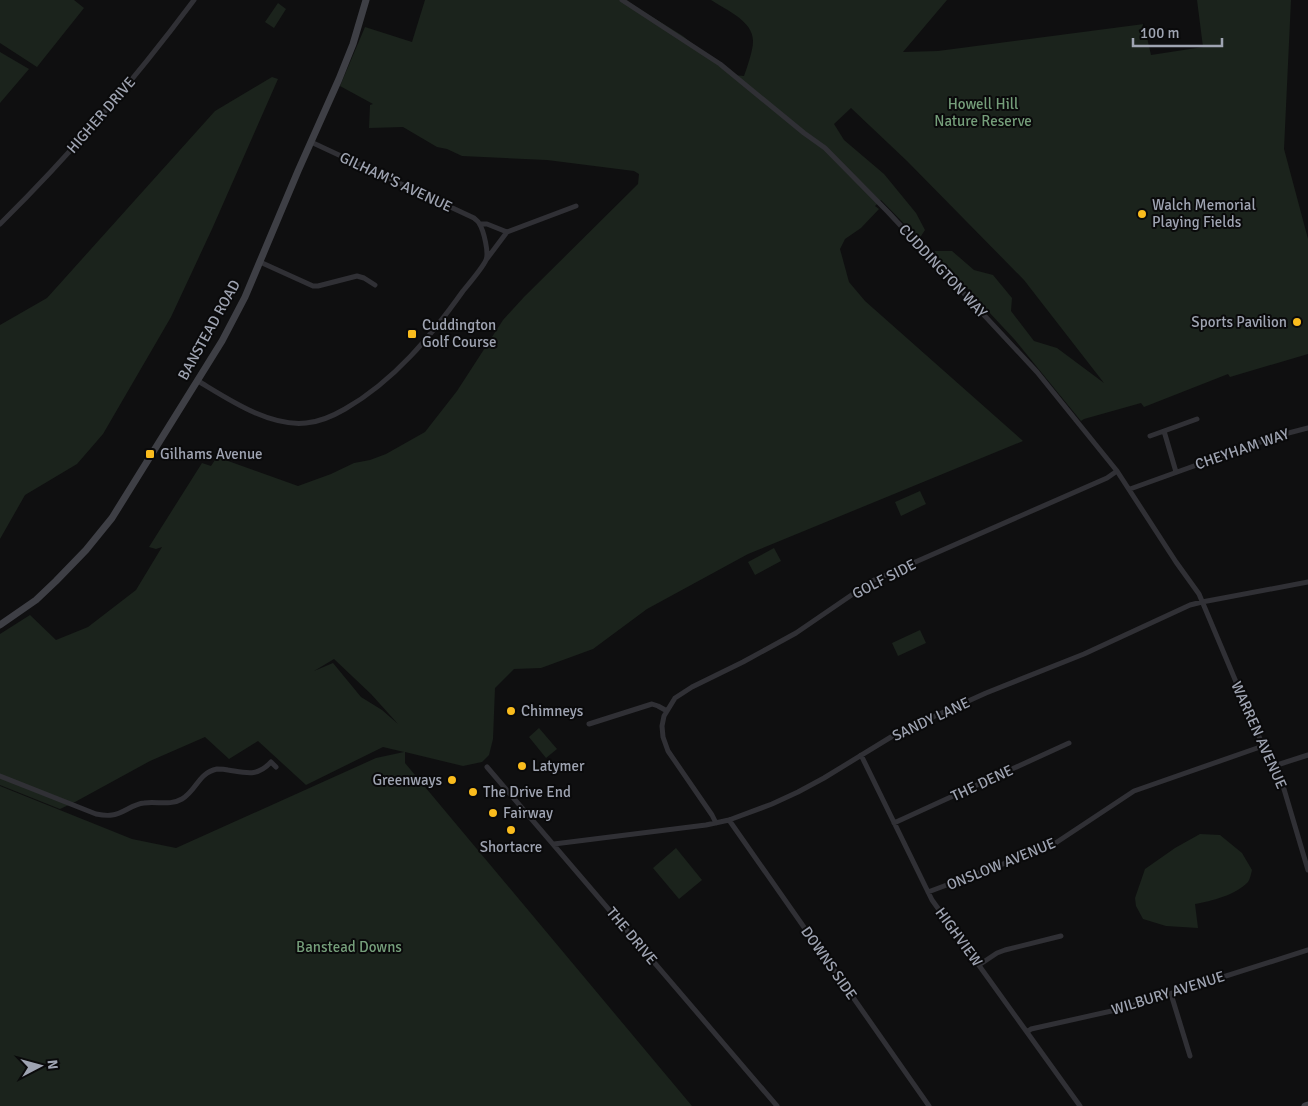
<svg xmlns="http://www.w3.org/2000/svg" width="1308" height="1106" viewBox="0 0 1308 1106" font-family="Signika,sans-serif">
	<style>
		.green { fill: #1b231c; fill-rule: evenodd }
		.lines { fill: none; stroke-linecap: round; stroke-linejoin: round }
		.street { stroke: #303035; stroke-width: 5 }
		.secondary { stroke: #3e3f45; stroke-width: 7 }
		.poi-dot { fill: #fabc1d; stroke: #0a0a0b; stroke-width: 2 }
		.labels { text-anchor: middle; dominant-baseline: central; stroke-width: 4; stroke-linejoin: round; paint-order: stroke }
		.park-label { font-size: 15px; fill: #759e7a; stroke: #0a0a0b }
		.street-label { font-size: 15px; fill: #9fa4b2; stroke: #0a0a0b }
		.poi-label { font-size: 15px; fill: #9fa4b2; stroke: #0a0a0b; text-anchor: start }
	</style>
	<rect width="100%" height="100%" fill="#0f0f10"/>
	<path class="green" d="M0,0H74L84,8L37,67L0,43Z
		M425,0H625L683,36L715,63L733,75L744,76C747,68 753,50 753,42C754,21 726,10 711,0H947L903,52L938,51L1144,24L1151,55L1203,47L1197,0H1291L1284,149L1308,239V354L1230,377L1228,374L1144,407L1141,403L1084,419L1081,421L1015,340L932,251H952L974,270L993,275L1012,298L1011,311L1034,341L1057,348L1104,383L1024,280L907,161L851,108L834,124L844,140L884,174L916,213L925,230L919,239L881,200L875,206L879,209L861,228L845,239L840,249L849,282L865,301L1023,441L748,554L647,609L593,649L541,668L514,669L495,688L493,739L489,755L482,762L463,766L405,752V763L692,1106H0V786L132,839L176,848L376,758L404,752L383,747L306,785L258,741L229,759L205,737L150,761L75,802L60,809L0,785V634L30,615L56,640L88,627L136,590L162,547L156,549L149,547L202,463L211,466L217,457L298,486L331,474L354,463L370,460L386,454L425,432L457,391L503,320L524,297L638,184L639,174L634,171L547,160L462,156L447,149L437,147L403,127L369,128L370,105L373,104L340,86L365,27L412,42ZM334,659L371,694L398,724L382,710L361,697L333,663L314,671Z
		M278,3L286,9L274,28L265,22Z
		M0,52L29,69L0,103Z
		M272,77L278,79L212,229L171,317L103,434L77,464L25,495L0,539V325L47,298L215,111Z
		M920,491L926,504L901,516L895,502Z
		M774,548L781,561L755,575L748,562Z
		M920,630L926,643L898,656L892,643Z
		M539,728L557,749L546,758L529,737Z
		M1200,834L1220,835L1242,853L1252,870C1251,874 1250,879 1248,882C1236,895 1211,901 1195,904L1198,928L1166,926L1143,919L1136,906L1135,898L1145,869L1175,848Z
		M676,848L702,880L679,899L653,868Z"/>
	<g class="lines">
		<path class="street" d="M622,0L720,64L804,133L825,148L888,212L1037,372L1117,471L1176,562L1199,594L1263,746L1281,779L1308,870
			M0,224C71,154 135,79 194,0
			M480,224H487L507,232
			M486,260L507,232L576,206
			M260,262L313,286H318L357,276L364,278L375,285
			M198,381C228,399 269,427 306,423C320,422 333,416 345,409C394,381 431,336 463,291C468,285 483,267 486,260C489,253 484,231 479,223C478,221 476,220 474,218L311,142
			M1150,436L1164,431
			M1176,472L1164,431L1197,419
			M1130,489L1277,436L1308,428
			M589,724L652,704L658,706L667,711
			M861,755L932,900L1080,1106
			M1274,766L1308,755
			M487,767L777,1106
			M0,776L96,814C101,815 107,816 112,815C123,814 132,804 144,803C157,801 170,806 182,799C197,790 198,773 217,769C221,769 224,769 228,770C247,773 257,777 271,762L276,767
			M729,820L929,1106
			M716,823L712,815L668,751L663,737L662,726L664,716L675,698L692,687L743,662L796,633L872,581L1107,478L1117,471
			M894,823L1069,743
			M554,844L706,825L729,820L772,804L798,792L824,778L891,737L935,716L986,693L1084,654L1190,605L1202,602L1308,582
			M928,892L1051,846L1134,791L1263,746
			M979,965L997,953L1005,950L1061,936
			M1171,994L1190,1056
			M1027,1032L1031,1029L1125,1008L1308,950"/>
		<path class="secondary" d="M0,625L36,600L56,581L86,550L112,518L222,341L245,297L298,171L339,79L353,44L366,0
			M1305,1106L1308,1105"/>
	</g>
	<g class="poi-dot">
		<circle cx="1142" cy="214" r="5"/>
		<circle cx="1297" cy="322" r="5"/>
		<rect x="407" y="329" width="10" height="10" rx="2.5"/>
		<rect x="145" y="449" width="10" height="10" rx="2.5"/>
		<circle cx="511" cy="711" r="5"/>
		<circle cx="522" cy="766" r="5"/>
		<circle cx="452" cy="780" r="5"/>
		<circle cx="473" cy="792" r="5"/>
		<circle cx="493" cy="813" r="5"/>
		<circle cx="511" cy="830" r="5"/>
	</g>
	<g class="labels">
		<g class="park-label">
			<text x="983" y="104">Howell Hill<tspan x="983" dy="17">Nature Reserve</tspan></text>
			<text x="349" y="947">Banstead Downs</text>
		</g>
		<g class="street-label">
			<text transform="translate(101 115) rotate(-49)">HIGHER DRIVE</text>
			<text transform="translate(396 182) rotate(25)">GILHAM'S AVENUE</text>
			<text transform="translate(943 271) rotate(47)">CUDDINGTON WAY</text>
			<text transform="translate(209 330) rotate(-61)">BANSTEAD ROAD</text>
			<text transform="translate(1242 449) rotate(-19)">CHEYHAM WAY</text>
			<text transform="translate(884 579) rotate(-27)">GOLF SIDE</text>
			<text transform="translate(931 719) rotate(-25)">SANDY LANE</text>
			<text transform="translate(1259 735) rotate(66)">WARREN AVENUE</text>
			<text transform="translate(982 783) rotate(-25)">THE DENE</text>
			<text transform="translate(1001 864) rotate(-22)">ONSLOW AVENUE</text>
			<text transform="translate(632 936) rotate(50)">THE DRIVE</text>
			<text transform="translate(959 937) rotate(54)">HIGHVIEW</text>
			<text transform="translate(829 963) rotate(55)">DOWNS SIDE</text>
			<text transform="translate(1168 993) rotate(-17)">WILBURY AVENUE</text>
		</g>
		<g class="poi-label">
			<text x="1152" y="205">Walch Memorial<tspan x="1152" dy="17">Playing Fields</tspan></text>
			<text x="1287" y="322" text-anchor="end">Sports Pavilion</text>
			<text x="422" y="325">Cuddington<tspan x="422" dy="17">Golf Course</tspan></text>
			<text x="160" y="454">Gilhams Avenue</text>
			<text x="521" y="711">Chimneys</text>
			<text x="532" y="766">Latymer</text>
			<text x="442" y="780" text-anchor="end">Greenways</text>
			<text x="483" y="792">The Drive End</text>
			<text x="503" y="813">Fairway</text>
			<text x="511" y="847" text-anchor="middle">Shortacre</text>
		</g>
	</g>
	<g transform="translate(40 1066) rotate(84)" stroke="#0a0a0b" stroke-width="4" paint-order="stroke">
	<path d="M0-4L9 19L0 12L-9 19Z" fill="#9fa4b2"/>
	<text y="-8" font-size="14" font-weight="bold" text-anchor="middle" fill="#9fa4b2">N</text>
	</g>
	<path d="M1133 38v8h89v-8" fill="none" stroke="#9fa4b2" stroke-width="2.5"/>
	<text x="1140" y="38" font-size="15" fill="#9fa4b2" stroke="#0a0a0b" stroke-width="4" paint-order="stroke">100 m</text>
</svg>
